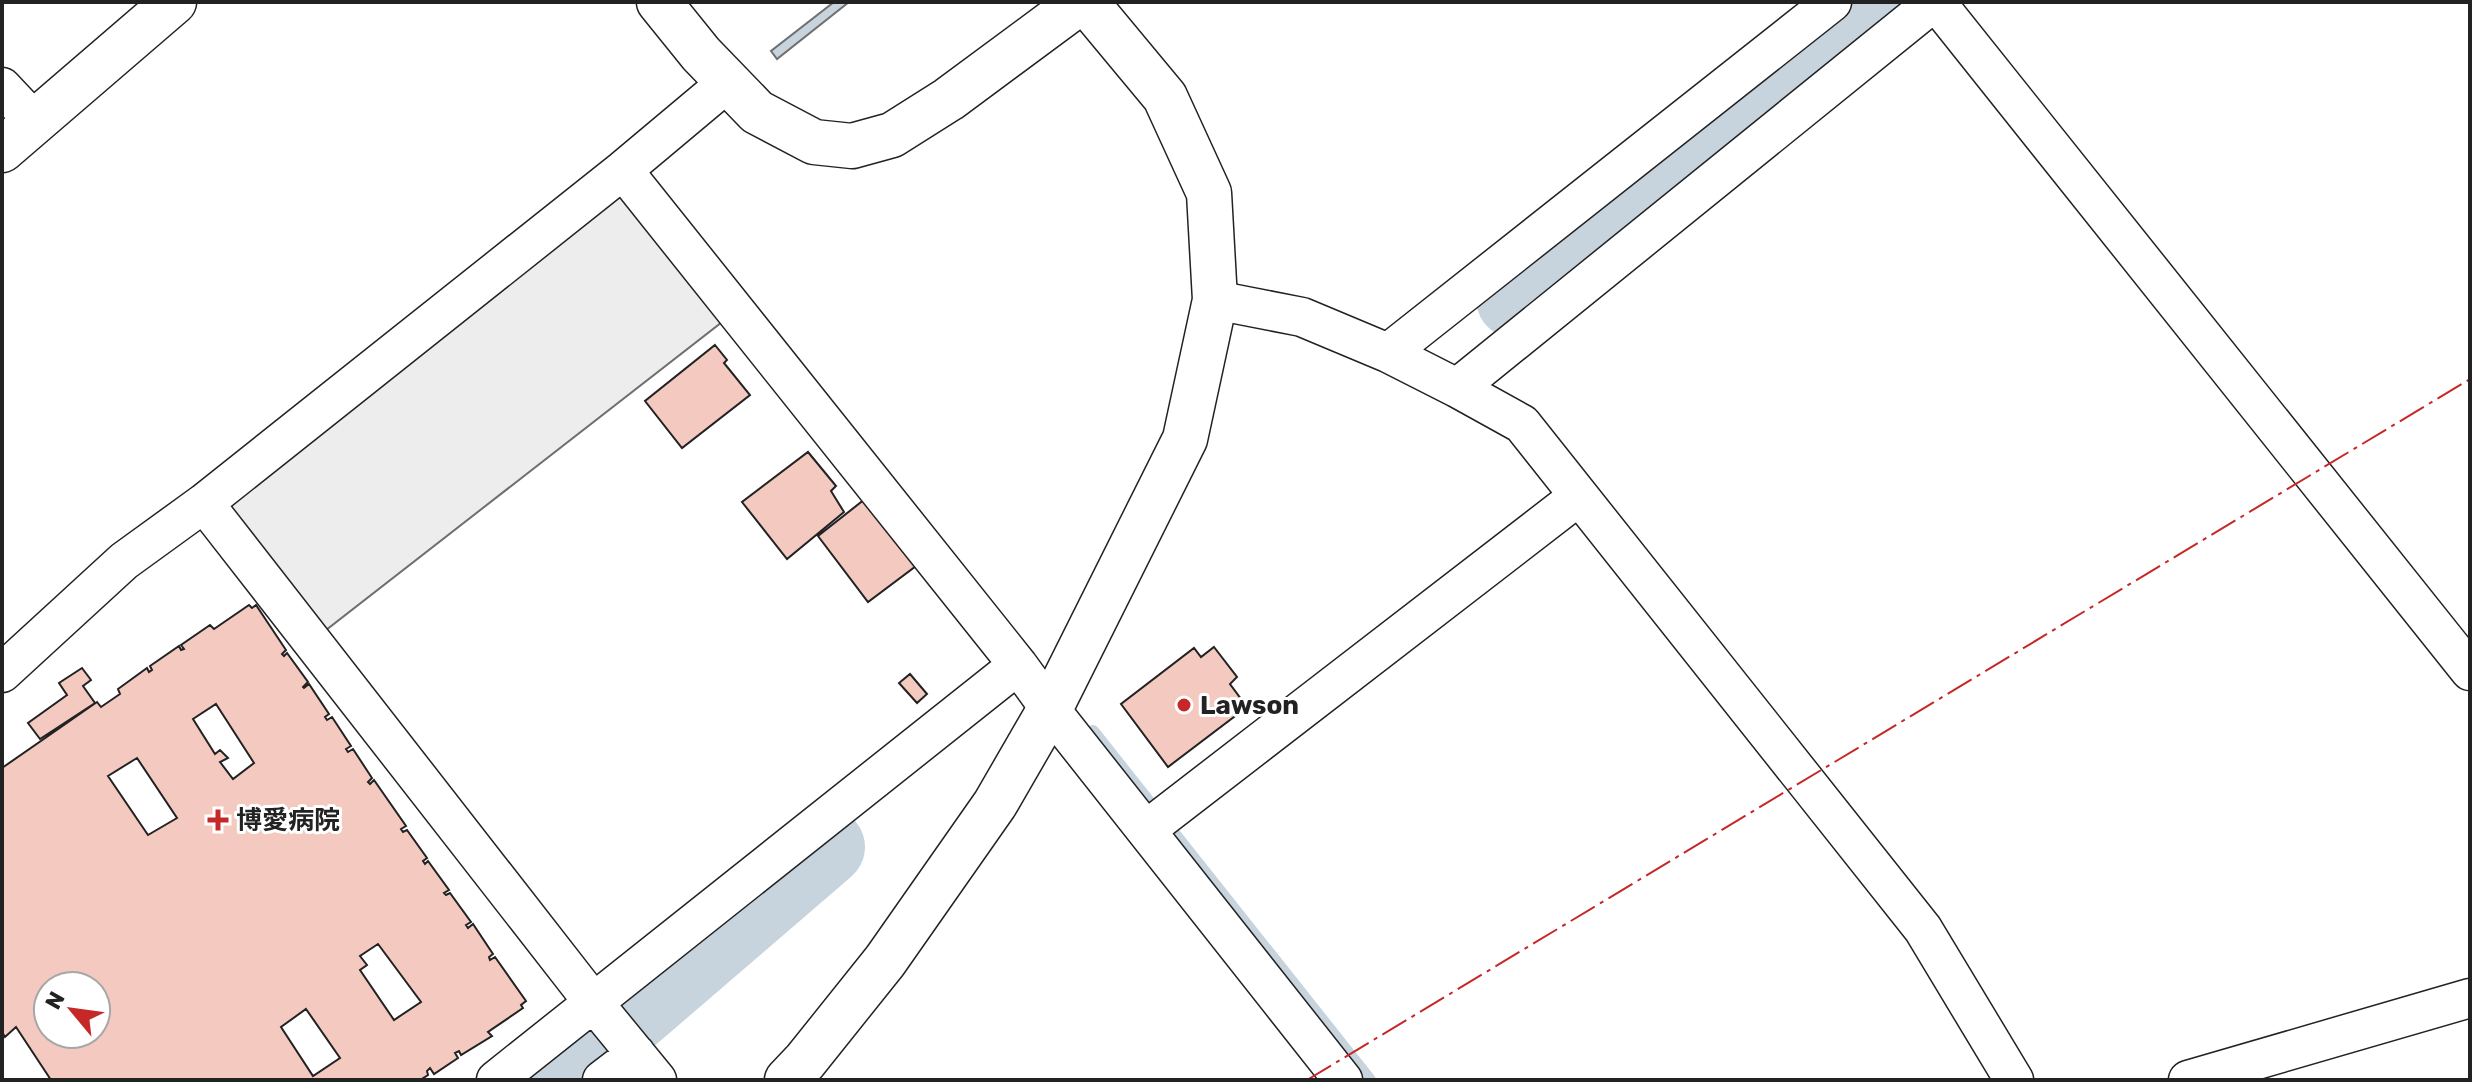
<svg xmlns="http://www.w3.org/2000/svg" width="2472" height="1082" viewBox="0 0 2472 1082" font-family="Rubik,'Noto Sans JP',sans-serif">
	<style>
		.parking { fill: #ededed; stroke: #6f6f6f; stroke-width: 2 }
		.water { fill: #c7d3dd; stroke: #6f6f6f; stroke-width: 2 }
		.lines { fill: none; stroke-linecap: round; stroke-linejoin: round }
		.stream { stroke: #c7d3dd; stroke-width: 12 }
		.river { stroke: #c7d3dd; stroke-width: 78 }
		.building { fill: #f3c9c0; stroke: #222; stroke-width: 2; fill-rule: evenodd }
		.minor-casing { stroke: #222; stroke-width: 41 }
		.secondary-casing { stroke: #222; stroke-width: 47 }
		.minor { stroke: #fff; stroke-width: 38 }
		.secondary { stroke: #fff; stroke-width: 44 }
		.power { stroke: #c62828; stroke-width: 2; stroke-dasharray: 28 6 4 6; stroke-linecap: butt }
		.poi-dot { fill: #c62828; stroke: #fff; stroke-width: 3 }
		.labels { text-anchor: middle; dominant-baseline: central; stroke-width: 6; stroke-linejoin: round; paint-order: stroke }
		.poi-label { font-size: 26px; font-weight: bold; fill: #222; stroke: #fff; text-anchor: start }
	</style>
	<rect width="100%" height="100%" fill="#fff"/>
	<path class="parking" d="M621,194L722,322L317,637L219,514Z"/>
	<path class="water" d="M834,2H849L777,59L771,51Z"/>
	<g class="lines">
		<path class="stream" d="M1093,731L1370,1080"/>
		<path class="river" d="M1515,299L1892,2
			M555,1080L826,847"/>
	</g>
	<path class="building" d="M715,345L727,360L724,363L750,395L682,448L645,401Z
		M808,452L836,486L831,491L844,512L787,559L742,502Z
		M865,499L916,566L868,602L818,536Z
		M249,605L252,608L256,605L286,650L282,654L284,656L287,653L308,682L303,687L304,688L309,684L329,714L325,717L327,720L332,717L351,746L346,749L348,752L353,749L372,778L368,782L370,784L374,780L406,826L401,829L403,832L407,830L427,858L423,861L425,864L428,861L449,890L444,893L446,895L450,893L471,922L466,925L468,928L473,924L493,954L489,957L490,960L495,957L526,1001L521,1005L523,1008L488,1032L492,1036L461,1055L459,1051L455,1053L458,1058L434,1074L430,1068L427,1071L428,1075L420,1080H51L16,1027L5,1037L2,1032V768L97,702L101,707L120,694L118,689L147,668L149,672L152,670L150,666L179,646L181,650L184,649L181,645L210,625L214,629ZM216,704L254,763L233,779L220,762L228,758L220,750L215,754L193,719ZM137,758L177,818L148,835L108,776ZM378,944L421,1002L394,1020L360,970L367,965L360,956ZM48,986H96V1034H48ZM306,1009L340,1058L313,1076L281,1027Z
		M1214,647L1237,677L1230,684L1247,707L1168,767L1121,704L1194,648L1201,657Z
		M82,668L91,680L83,686L95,703L40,739L28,723L67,695L59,683Z
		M910,674L927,694L917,703L899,683Z"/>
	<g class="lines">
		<defs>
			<path id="minor" d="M1936,2L2470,671
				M2,87L35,122
				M623,170L1018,665L1050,709L1343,1080
				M1215,300L1302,317L1388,353L1457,388L1522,424L1923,929L2014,1080
				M1388,353L1832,2
				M1457,388L1934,2
				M204,503L593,1002L657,1080
				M2,673L124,561L204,503L623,170L728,82
				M1146,830L1579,496
				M496,1080L1018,665
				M602,1080L636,1054
				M2188,1080L2470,998"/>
			<path id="secondary" d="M659,2L701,54L757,112L814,142L852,146L892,135L949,99L1080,2
				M2,150L174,2
				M787,1080L805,1061L885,961L995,804L1050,709L1185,439L1215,300L1209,193L1165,97L1086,2"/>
		</defs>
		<use href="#minor" class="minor-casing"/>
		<use href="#secondary" class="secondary-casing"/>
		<use href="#minor" class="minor"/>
		<use href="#secondary" class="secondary"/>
		<path class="power" d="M1307,1080L2470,379"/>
	</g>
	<g class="poi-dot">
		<circle cx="1184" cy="705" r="8"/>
		<path d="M214 808h8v8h8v8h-8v8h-8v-8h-8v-8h8z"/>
	</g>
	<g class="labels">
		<g class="poi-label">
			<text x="1200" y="705">Lawson</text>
			<text x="236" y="820">博愛病院</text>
		</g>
	</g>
	<rect width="2472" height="1082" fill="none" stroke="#222222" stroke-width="8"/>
	<g transform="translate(72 1010) rotate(299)"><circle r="38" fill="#ffffff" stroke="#a7a7a7" stroke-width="2"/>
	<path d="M0-6L14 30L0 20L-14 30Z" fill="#c62828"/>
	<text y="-12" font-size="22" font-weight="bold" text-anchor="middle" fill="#222222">N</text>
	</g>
</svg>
